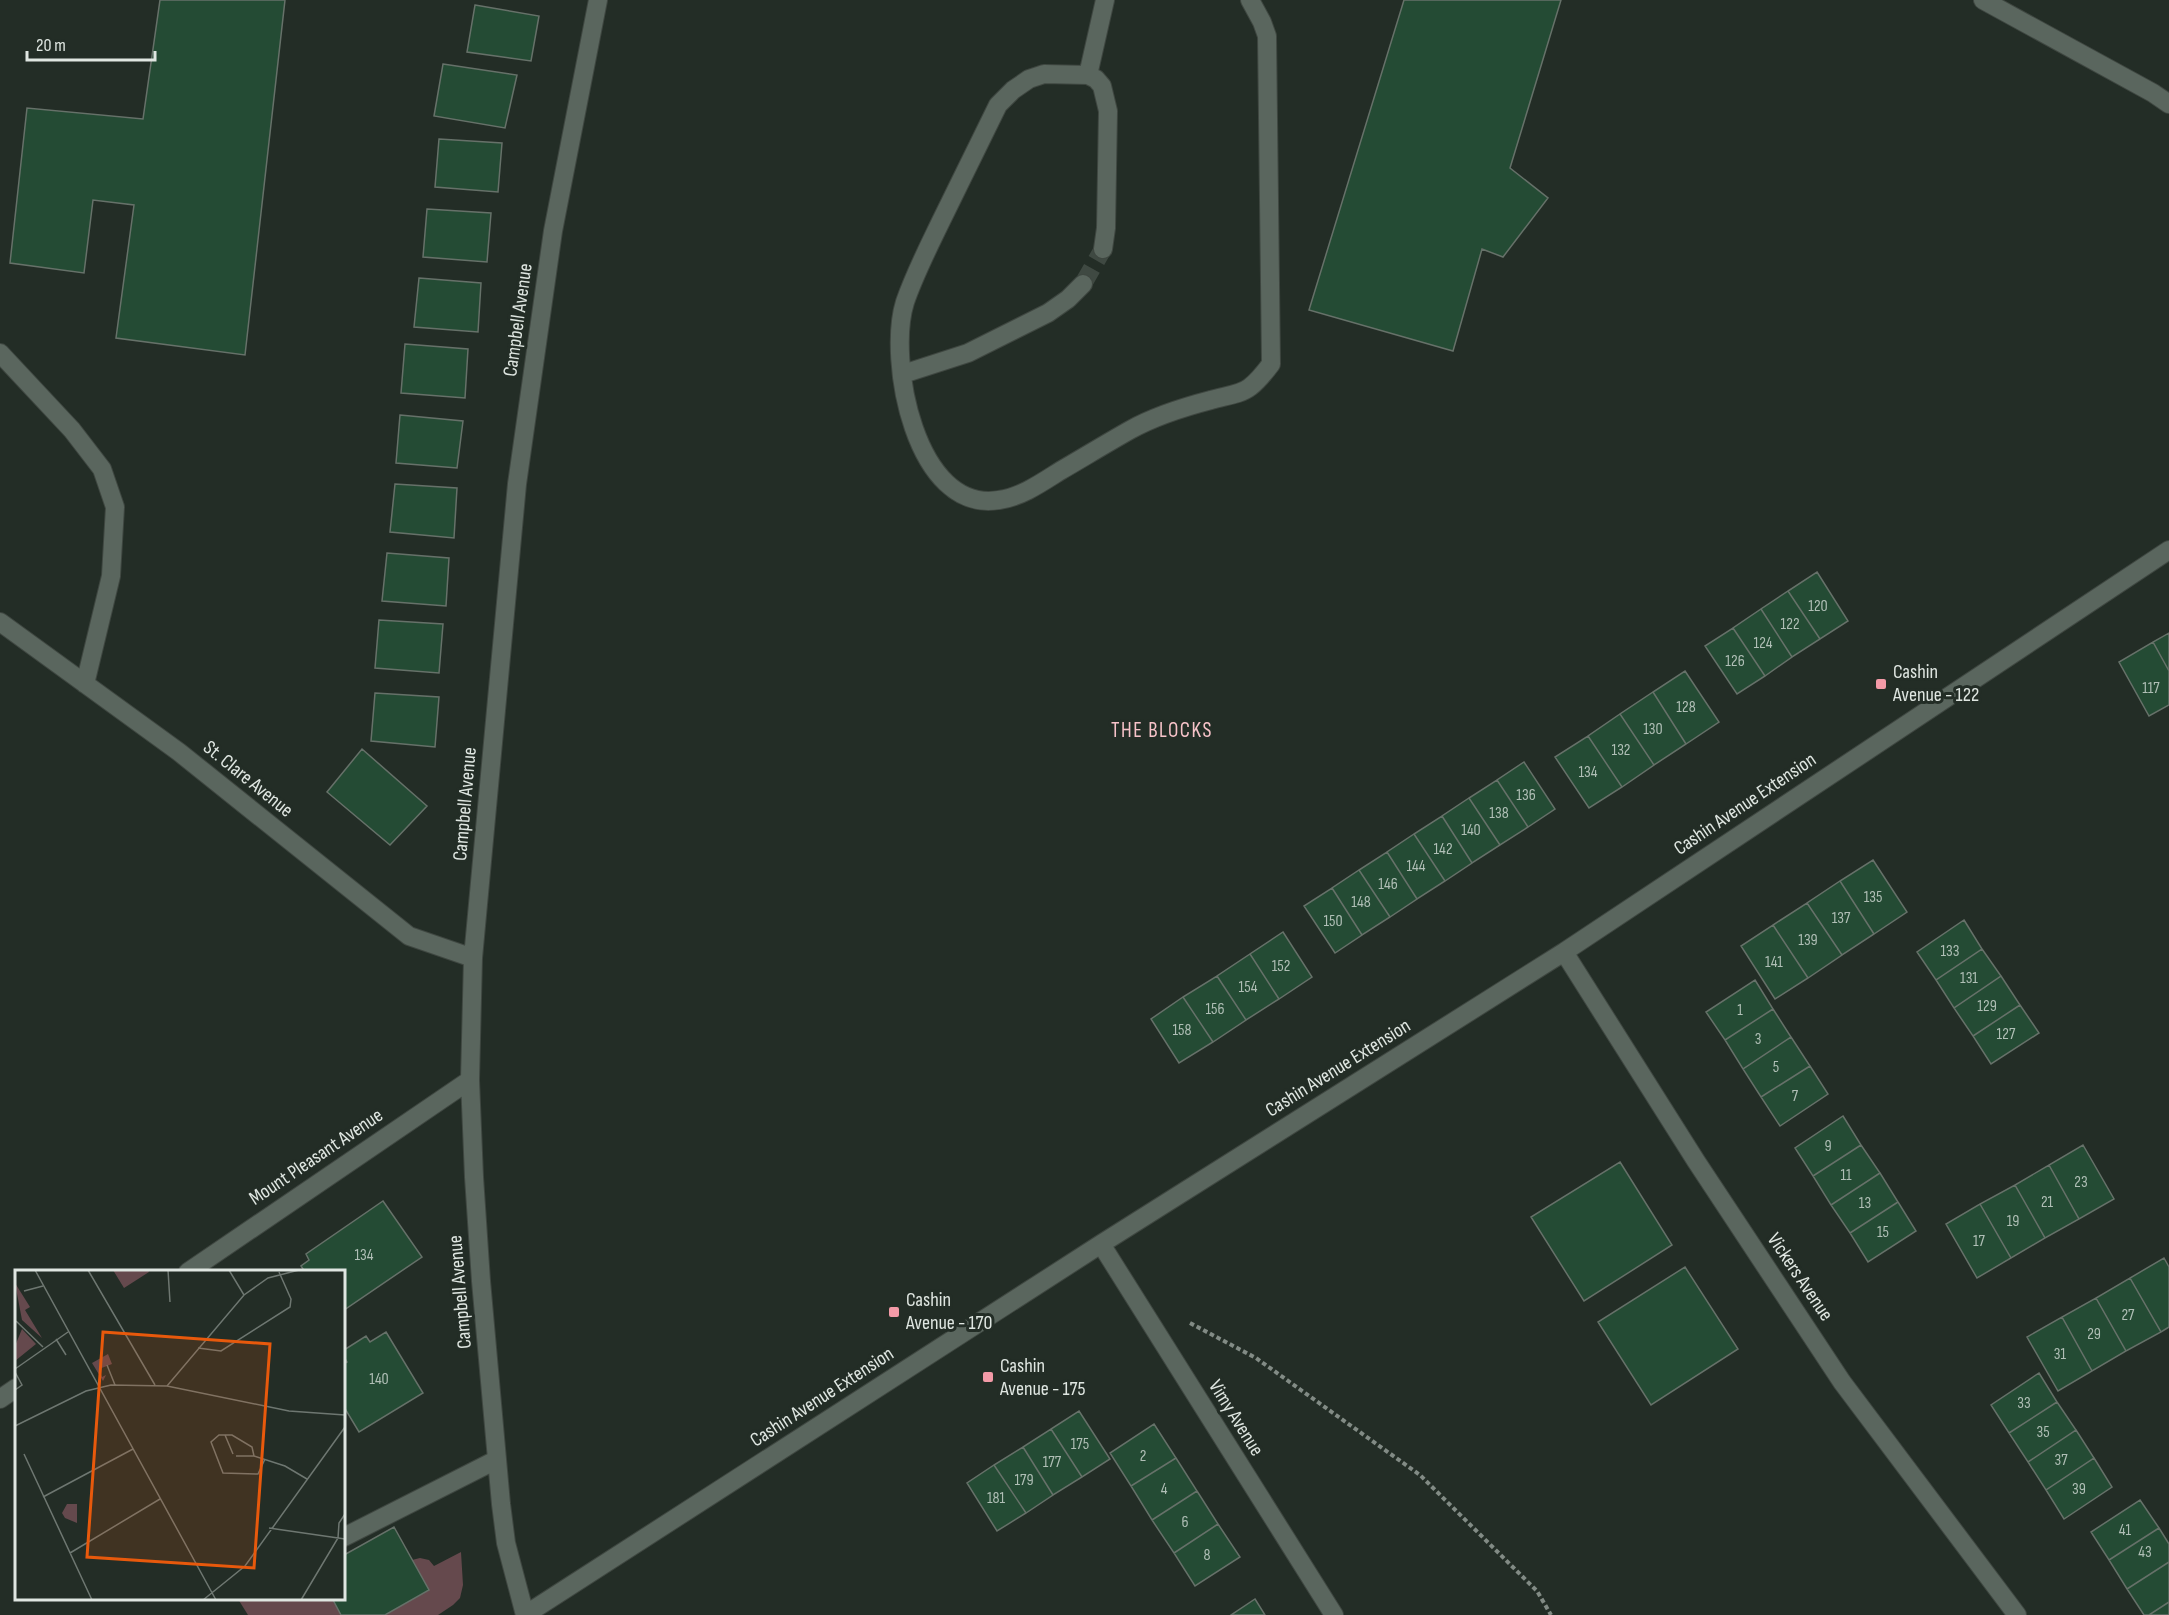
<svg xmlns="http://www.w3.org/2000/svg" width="2169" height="1615" viewBox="0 0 2169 1615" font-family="'Sofia Sans Condensed',sans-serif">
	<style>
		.green { fill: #65494d }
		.building { fill: #244b34; stroke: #667169; stroke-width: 1.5 }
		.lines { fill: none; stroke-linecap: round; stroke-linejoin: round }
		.minor-tunnel { stroke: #3f4942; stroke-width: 18; stroke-dasharray: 18 9; stroke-linecap: butt }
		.minor-casing { stroke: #3f4741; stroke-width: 20 }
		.path { stroke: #828b85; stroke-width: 4; stroke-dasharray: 4.5 3; stroke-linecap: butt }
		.minor { stroke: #5a665e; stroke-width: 18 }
		.poi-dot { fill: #f39aa7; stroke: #232d26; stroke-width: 2 }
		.labels { text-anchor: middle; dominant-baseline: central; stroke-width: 6; stroke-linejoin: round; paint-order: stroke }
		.number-label { font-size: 16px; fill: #b0bfb6 }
		.street-label { font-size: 20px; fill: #dfe6e1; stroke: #232d26 }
		.poi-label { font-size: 20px; fill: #dfe6e1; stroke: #232d26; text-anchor: start }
		.neighbourhood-label { font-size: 21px; letter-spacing: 1.5px; fill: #f7c3c9; stroke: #232d26 }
		.inset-road { fill: none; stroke: #6e7771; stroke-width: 1.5 }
		.view { fill: #e8590c; fill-opacity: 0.15; stroke: #e8590c; stroke-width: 3 }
		.inset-edge { fill: none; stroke: #dfe6e1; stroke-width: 3 }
	</style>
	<rect width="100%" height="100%" fill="#232d26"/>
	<path class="green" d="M461,1552L463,1585L460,1598L453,1605L438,1615H385L429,1590L412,1560L420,1558L429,1560L434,1566Z
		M238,1599H332L341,1615H248Z"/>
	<path class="building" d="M160,0H285L245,355L116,338L134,205L93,200L84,273L10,263L27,108L143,119Z
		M1404,0H1561L1510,168L1548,198L1503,257L1482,249L1453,351L1309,310Z
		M475,5L539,16L531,61L467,52Z
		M443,64L517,75L505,128L434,116Z
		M439,139L502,143L498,192L435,187Z
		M427,209L491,213L487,262L423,257Z
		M419,278L481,283L478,332L414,327Z
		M405,344L468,349L465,398L401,393Z
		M400,415L463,421L457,468L396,463Z
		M395,484L457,488L454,538L390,532Z
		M387,553L449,558L446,606L382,601Z
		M1817,572L1848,621L1820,639L1788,591Z
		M1788,591L1820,639L1792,657L1761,609Z
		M1761,609L1792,657L1765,676L1733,628Z
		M379,620L443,624L439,673L375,668Z
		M1733,628L1765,676L1737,694L1705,646Z
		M2169,633V671L2153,642Z
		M2153,642L2169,671V705L2149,716L2119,662Z
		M1685,671L1719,722L1686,744L1653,692Z
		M1653,692L1686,744L1654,765L1620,714Z
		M375,693L439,697L435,747L371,741Z
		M1620,714L1654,765L1622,787L1588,736Z
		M1588,736L1622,787L1589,808L1555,757Z
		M362,749L427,806L390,845L327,792Z
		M1524,762L1555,809L1528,827L1497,780Z
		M1497,780L1528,827L1500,845L1469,798Z
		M1469,798L1500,845L1472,863L1442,816Z
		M1442,816L1472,863L1445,881L1414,834Z
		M1414,834L1445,881L1417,899L1387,852Z
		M1387,852L1417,899L1390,917L1359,870Z
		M1873,860L1907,912L1874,934L1840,881Z
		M1359,870L1390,917L1362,935L1332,888Z
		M1840,881L1874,934L1842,955L1807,903Z
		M1332,888L1362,935L1335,953L1304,906Z
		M1807,903L1842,955L1808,978L1773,925Z
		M1964,920L1982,949L1936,980L1917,952Z
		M1773,925L1808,978L1775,999L1741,946Z
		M1283,932L1312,977L1279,999L1250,954Z
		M1982,949L2001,976L1954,1008L1936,980Z
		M1250,954L1279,999L1246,1020L1217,976Z
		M1217,976L1246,1020L1213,1042L1183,997Z
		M2001,976L2020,1005L1973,1036L1954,1008Z
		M1755,980L1773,1009L1725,1040L1706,1012Z
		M1183,997L1213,1042L1179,1063L1151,1019Z
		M2020,1005L2039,1033L1991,1064L1973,1036Z
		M1773,1009L1791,1037L1743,1069L1725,1040Z
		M1791,1037L1810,1066L1761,1097L1743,1069Z
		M1810,1066L1828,1094L1780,1126L1761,1097Z
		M1843,1116L1861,1145L1813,1176L1795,1148Z
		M1861,1145L1880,1173L1831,1205L1813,1176Z
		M2083,1145L2114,1199L2079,1219L2049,1165Z
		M1620,1162L1672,1245L1584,1301L1531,1217Z
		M2049,1165L2079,1219L2045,1238L2015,1185Z
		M1880,1173L1898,1202L1850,1233L1831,1205Z
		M2015,1185L2045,1238L2011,1258L1980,1204Z
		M383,1201L422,1257L344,1310V1272H305L301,1266L309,1260L306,1254Z
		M1898,1202L1916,1231L1868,1262L1850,1233Z
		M1980,1204L2011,1258L1977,1278L1946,1224Z
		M2164,1258L2169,1267V1327L2161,1332L2130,1278Z
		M1685,1267L1738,1349L1651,1405L1598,1322Z
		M2130,1278L2161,1332L2126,1351L2096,1298Z
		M2096,1298L2126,1351L2092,1371L2062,1317Z
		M2062,1317L2092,1371L2058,1391L2027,1337Z
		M386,1332L423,1393L359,1432L344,1407V1364L347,1362L344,1357V1350L366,1336L370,1342Z
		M2039,1373L2057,1402L2009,1433L1991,1405Z
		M2057,1402L2076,1430L2028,1462L2009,1433Z
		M1079,1411L1110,1459L1082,1477L1051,1429Z
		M1154,1424L1176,1458L1131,1486L1110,1453Z
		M1051,1429L1082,1477L1053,1495L1023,1447Z
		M2076,1430L2094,1458L2046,1490L2028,1462Z
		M1023,1447L1053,1495L1026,1513L994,1465Z
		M1176,1458L1197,1491L1152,1520L1131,1486Z
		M2094,1458L2112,1487L2064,1519L2046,1490Z
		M994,1465L1026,1513L997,1531L967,1483Z
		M1197,1491L1218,1524L1174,1553L1152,1520Z
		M2140,1500L2159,1528L2109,1560L2091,1532Z
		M1218,1524L1240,1557L1195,1586L1174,1553Z
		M394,1527L429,1590L385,1615H341L332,1598H344V1555Z
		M2159,1528L2169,1544V1562L2127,1589L2109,1560Z
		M2169,1562V1602L2149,1615H2144L2127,1589Z
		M1255,1599L1265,1615H1231Z
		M2169,1602V1615H2149Z"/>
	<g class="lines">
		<path class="minor-tunnel" d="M1083,284L1103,249"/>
		<defs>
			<path id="minor" d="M1983,0L2153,93L2169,104
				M1088,75L1105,0
				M1103,249L1106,228L1108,111L1102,86L1096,79L1088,75L1044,74L1029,79L1013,90L998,105C979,143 961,181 942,219C929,246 915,273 905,302C887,359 915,514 999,500C1021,497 1041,483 1060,471C1084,457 1107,443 1130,430C1155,416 1184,407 1211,400C1223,396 1240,395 1250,387C1258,381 1265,372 1271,364L1267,36L1262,22L1250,0
				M0,353L72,430L102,469L115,507L111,576L85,684
				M903,374L968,353L1048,313L1068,299L1083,284
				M0,622L179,752L409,936L473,958
				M1564,952L1696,1161L1842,1382L2017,1615
				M1101,1244L1334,1615
				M188,1272L470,1080
				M0,1399L16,1388
				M344,1537L496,1460
				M525,1615L1101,1244L1564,952L2169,550
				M525,1615L506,1543L501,1504L481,1281L474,1177L470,1080L473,958L517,484L553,231L598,0"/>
		</defs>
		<use href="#minor" class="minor-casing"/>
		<path class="path" d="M1190,1323L1256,1358L1420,1475L1537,1591L1551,1615"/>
		<use href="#minor" class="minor"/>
	</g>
	<g class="poi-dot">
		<rect x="1875" y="678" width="12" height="12" rx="3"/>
		<rect x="888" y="1306" width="12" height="12" rx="3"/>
		<rect x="982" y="1371" width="12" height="12" rx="3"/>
	</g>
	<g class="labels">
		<g class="number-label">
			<text x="1818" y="606">120</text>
			<text x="1790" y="624">122</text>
			<text x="1763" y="643">124</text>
			<text x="1735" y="661">126</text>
			<text x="2151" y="688">117</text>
			<text x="1686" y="707">128</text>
			<text x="1653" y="729">130</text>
			<text x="1621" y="750">132</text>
			<text x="1588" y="772">134</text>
			<text x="1526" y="795">136</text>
			<text x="1499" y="813">138</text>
			<text x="1471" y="830">140</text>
			<text x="1443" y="849">142</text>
			<text x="1416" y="866">144</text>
			<text x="1388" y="884">146</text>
			<text x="1873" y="897">135</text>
			<text x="1361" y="902">148</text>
			<text x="1841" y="918">137</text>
			<text x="1333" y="921">150</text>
			<text x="1808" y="940">139</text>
			<text x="1950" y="951">133</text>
			<text x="1774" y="962">141</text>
			<text x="1281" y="966">152</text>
			<text x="1969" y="978">131</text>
			<text x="1248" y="987">154</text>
			<text x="1987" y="1006">129</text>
			<text x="1215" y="1009">156</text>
			<text x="1740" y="1010">1</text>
			<text x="1182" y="1030">158</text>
			<text x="2006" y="1034">127</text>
			<text x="1758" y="1039">3</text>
			<text x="1776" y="1067">5</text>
			<text x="1795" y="1096">7</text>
			<text x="1828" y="1146">9</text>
			<text x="1846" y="1175">11</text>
			<text x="2081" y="1182">23</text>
			<text x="2047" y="1202">21</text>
			<text x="1865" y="1203">13</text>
			<text x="2013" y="1221">19</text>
			<text x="1883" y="1232">15</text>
			<text x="1979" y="1241">17</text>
			<text x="364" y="1255">134</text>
			<text x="2128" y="1315">27</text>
			<text x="2094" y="1334">29</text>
			<text x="2060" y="1354">31</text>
			<text x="379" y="1379">140</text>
			<text x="2024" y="1403">33</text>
			<text x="2043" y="1432">35</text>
			<text x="1080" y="1444">175</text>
			<text x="1143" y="1456">2</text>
			<text x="2061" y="1460">37</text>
			<text x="1052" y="1462">177</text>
			<text x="1024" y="1480">179</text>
			<text x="1164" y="1489">4</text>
			<text x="2079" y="1489">39</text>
			<text x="996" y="1498">181</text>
			<text x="1185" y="1522">6</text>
			<text x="2125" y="1530">41</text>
			<text x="2145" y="1552">43</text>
			<text x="1207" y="1555">8</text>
		</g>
		<g class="street-label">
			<text transform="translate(518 320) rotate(-82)">Campbell Avenue</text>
			<text transform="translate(248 779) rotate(39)">St. Clare Avenue</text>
			<text transform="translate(465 804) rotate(-85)">Campbell Avenue</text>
			<text transform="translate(1745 804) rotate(-34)">Cashin Avenue Extension</text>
			<text transform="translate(1338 1068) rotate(-32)">Cashin Avenue Extension</text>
			<text transform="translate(316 1157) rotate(-34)">Mount Pleasant Avenue</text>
			<text transform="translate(1800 1277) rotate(56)">Vickers Avenue</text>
			<text transform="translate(460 1292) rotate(-95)">Campbell Avenue</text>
			<text transform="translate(822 1397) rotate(-33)">Cashin Avenue Extension</text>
			<text transform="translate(1236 1418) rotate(58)">Vimy Avenue</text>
		</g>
		<g class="poi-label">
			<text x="1893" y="672">Cashin<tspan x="1893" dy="23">Avenue - 122</tspan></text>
			<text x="906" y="1300">Cashin<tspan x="906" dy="23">Avenue - 170</tspan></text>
			<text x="1000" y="1366">Cashin<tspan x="1000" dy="23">Avenue - 175</tspan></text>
		</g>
		<g class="neighbourhood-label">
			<text x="1162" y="730">THE BLOCKS</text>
		</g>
	</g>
	<g transform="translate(15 1270)">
		<rect width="330" height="330" fill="#232d26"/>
		<path d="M98,0H133L134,2L109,18ZM0,13L15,37L10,40L27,68L7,50ZM7,59L21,74L0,91V76ZM93,84L97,94L84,99L87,107L91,105L88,111L77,93ZM52,234H62V253L50,248L47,243Z" fill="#65494d"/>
		<path class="inset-road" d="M20,0L201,330M73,0L140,115M153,0L155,32M214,0L229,25M9,21L28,16M0,33V53M1,51L28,77M41,69L51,85M183,78L206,81L275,37L276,29L264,2M92,95L100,115M0,99L53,62M0,102L7,115L0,120M152,116L229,25L253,8L284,0M0,156L71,121L96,115L152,116L274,141L330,145M210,165L218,184M9,184L77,330M221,186H239L270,196L292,209M239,186L237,177L217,165H204L196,172L208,203L243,204L250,189M28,227L118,179M254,258L330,269M55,283L145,229M188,330L230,296L330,157M286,330L323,268L324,253L330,244"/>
		<path class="view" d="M88,62L255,74L239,298L72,287Z"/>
		<rect width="330" height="330" class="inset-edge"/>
	</g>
	<path d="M27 51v9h128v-9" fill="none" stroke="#dfe6e1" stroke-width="3"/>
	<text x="36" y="51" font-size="18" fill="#dfe6e1" stroke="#232d26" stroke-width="4.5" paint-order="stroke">20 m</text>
</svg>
